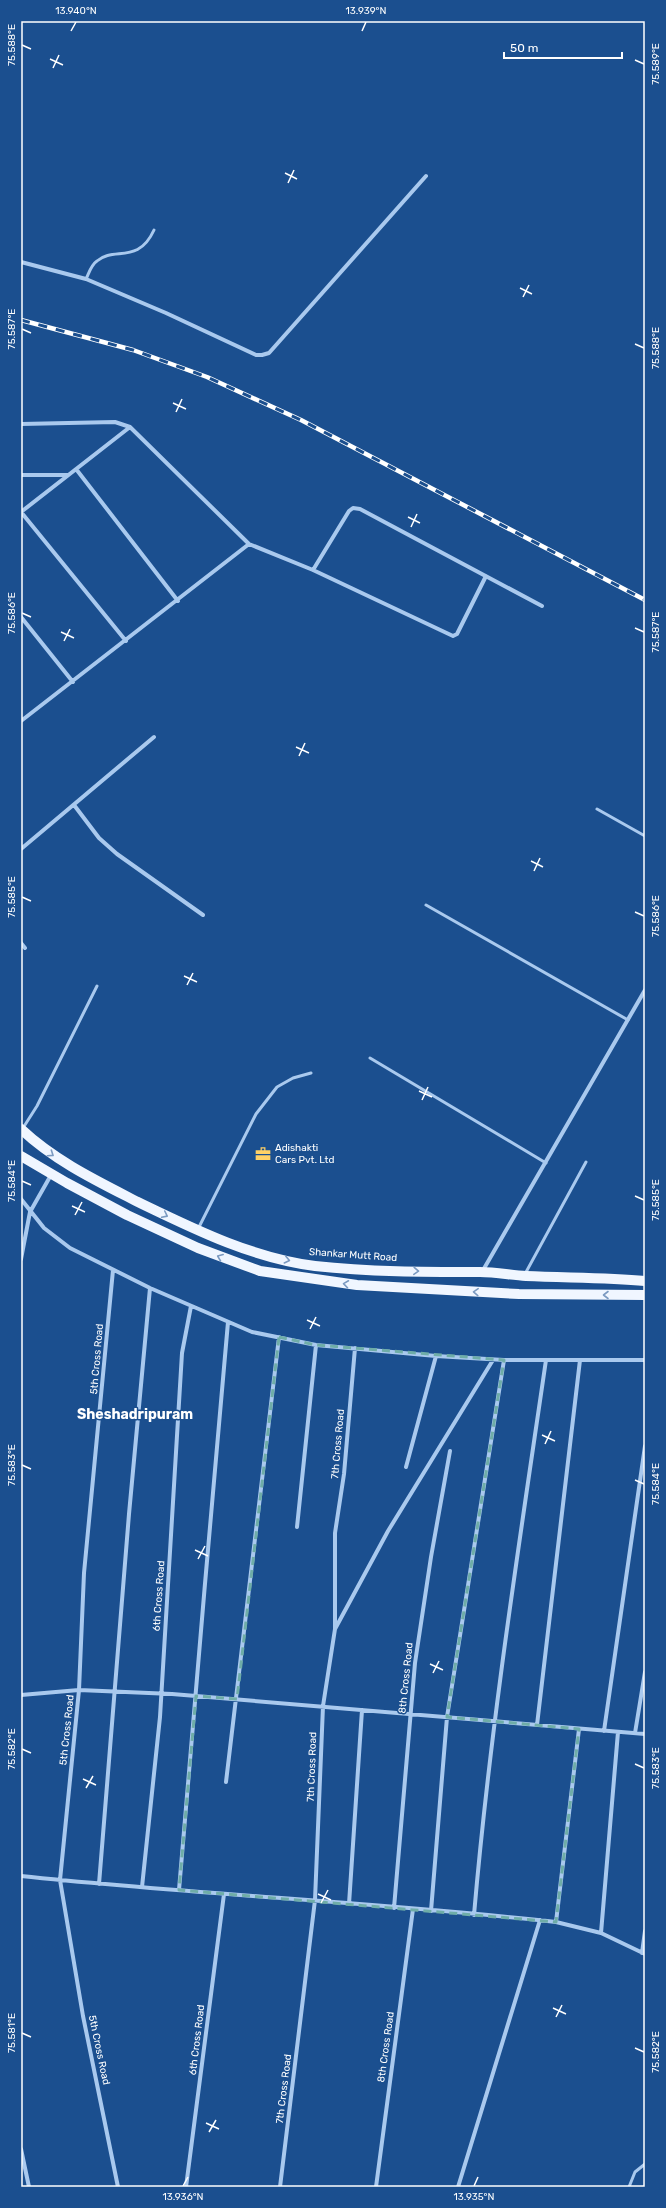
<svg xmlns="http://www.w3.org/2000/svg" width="666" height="2208" viewBox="0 0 666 2208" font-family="Rubik,sans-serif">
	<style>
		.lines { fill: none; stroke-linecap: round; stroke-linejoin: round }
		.lane { stroke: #a9c9ee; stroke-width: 3 }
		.street { stroke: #a9c9ee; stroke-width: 4 }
		.primary { stroke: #f0f6ff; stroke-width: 10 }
		.rail-casing { stroke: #fff; stroke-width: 4.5 }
		.rail { stroke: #1b4f8f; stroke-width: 3; stroke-dasharray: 9; stroke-linecap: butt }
		.oneway { stroke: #7b9ac1 }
		.marked { fill: none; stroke: #6fada8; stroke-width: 3; stroke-dasharray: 8 5; stroke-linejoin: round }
		.ticks { fill: none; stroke: #fff; stroke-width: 1.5 }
		.labels { text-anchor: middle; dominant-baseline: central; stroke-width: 3; stroke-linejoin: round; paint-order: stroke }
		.poi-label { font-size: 10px; fill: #fff; stroke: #1b4f8f; text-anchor: start }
		.street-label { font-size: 10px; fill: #fff; stroke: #1b4f8f }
		.district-label { font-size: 14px; font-weight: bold; fill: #fff; stroke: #1b4f8f }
		.neatline { fill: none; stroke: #fff; stroke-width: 1.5 }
		.ticks-label { font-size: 10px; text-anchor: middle; fill: #fff }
	</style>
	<rect width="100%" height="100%" fill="#1b4f8f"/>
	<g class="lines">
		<path class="lane" d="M86,279C89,273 91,265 97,261C114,246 138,265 154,230
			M597,809L645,836
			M426,905L628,1020
			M370,1058L546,1163
			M23,1128L37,1106L97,986
			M198,1229L256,1114L277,1087L293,1078L311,1073
			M525,1274L586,1162
			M629,2187L635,2172L645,2164"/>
		<path class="street" d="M21,262L86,279L166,313L256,355H262L269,353L426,176
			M21,424L115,422L130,427L249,544L313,570L453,636L457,634L486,576
			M76,469L178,601
			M21,475H68
			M21,512L126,641
			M21,512L130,427
			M313,570L349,511L353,508L360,509L542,606
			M21,617L73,682
			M21,721L249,544
			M74,805L99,838L117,854L203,915
			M21,849L154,737
			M21,943L25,948
			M21,1199L44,1228L70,1248L150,1288L252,1332L316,1345L436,1356L504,1360H645
			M21,1259L30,1212L51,1175
			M113,1270L84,1573L79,1690L60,1880L83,2016L118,2187
			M482,1272L645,990
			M406,1467L436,1356
			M297,1527L316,1345
			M335,1629L388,1531L493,1360
			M21,1695L79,1690L172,1694L645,1734
			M537,1725L580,1360
			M604,1731L645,1446
			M635,1733L645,1672
			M226,1782C245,1634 260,1485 279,1337
			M21,1876C199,1895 378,1902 556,1922L601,1933L645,1954
			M99,1884L129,1514L150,1288
			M142,1887L160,1717L182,1353L191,1306
			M179,1890C196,1701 210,1511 228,1322
			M349,1904L362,1710
			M394,1908L415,1663L431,1557L450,1451
			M431,1911L447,1717L504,1360
			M474,1915C490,1729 519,1545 546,1360
			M556,1922L579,1729
			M601,1933L618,1732
			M642,1953L645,1931
			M21,2149L29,2187
			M186,2187L224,1894
			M280,2187L315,1900L323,1706L335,1629V1533L344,1474L355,1348
			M376,2187L413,1909
			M458,2187L540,1920"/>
		<path class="primary" d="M21,1129C55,1161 97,1181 138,1202C194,1229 252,1258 315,1266C369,1272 425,1272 480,1272C495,1272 511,1275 526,1276C566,1278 606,1277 645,1281
			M21,1156L67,1183L127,1215L198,1248L260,1271L357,1285L519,1294L645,1295"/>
		<defs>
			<path id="rail" d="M21,320L133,350L207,377L301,420L645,600"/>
		</defs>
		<use href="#rail" class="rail-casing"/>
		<use href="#rail" class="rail"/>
	</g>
	<defs><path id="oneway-chevron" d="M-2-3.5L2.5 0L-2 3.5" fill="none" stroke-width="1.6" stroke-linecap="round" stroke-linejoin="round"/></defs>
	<g class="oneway">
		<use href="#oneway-chevron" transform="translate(51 1154) rotate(34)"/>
		<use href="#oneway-chevron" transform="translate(165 1215) rotate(26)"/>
		<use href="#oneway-chevron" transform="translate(220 1257) rotate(-158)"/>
		<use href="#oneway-chevron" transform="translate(287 1260) rotate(13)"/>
		<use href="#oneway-chevron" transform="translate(416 1271) rotate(3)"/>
		<use href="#oneway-chevron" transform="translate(346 1284) rotate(-172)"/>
		<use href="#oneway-chevron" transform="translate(476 1292) rotate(-177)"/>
		<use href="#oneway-chevron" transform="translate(606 1295) rotate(-180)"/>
	</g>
	<path class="marked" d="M279,1337L316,1345L504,1360L447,1717L579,1729L556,1922L179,1890L196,1696L237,1699Z"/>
	<path class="ticks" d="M71,31L76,22M362,31L366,22M22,45L31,49M50,59L63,65M635,60L644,64M53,68L59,55M285,173L297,179M288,183L294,170M520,288L532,294M523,297L529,285M22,329L31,333M635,344L644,348M173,403L186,409M176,412L182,399M408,517L420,523M411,527L417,514M22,613L31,617M635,628L644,632M61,632L74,638M64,641L70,629M296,747L309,753M299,756L305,743M531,861L543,867M534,871L540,858M22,897L31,901M635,912L644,916M184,976L197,982M187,985L193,973M419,1091L432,1097M422,1100L428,1087M22,1181L31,1185M635,1196L644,1200M72,1206L85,1212M75,1215L82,1202M307,1320L320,1326M310,1329L316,1317M542,1435L555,1441M545,1444L551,1431M22,1465L31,1469M635,1480L644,1484M195,1550L208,1556M198,1559L205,1546M430,1664L443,1670M433,1673L439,1661M22,1749L31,1753M635,1764L644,1768M83,1779L96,1785M86,1788L93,1776M318,1894L331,1900M321,1903L328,1890M553,2008L566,2014M556,2017L562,2005M22,2033L31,2037M635,2048L644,2052M206,2123L219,2129M209,2132L216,2120M183,2186L188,2177M474,2186L478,2177"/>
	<defs>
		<symbol id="office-bare" viewBox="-9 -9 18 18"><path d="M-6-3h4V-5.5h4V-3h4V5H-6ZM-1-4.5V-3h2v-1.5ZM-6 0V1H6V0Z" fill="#ffd166" stroke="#1b4f8f" stroke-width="2.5" paint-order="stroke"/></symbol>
	</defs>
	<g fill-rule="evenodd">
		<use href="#office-bare" x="252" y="1143" width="22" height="22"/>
	</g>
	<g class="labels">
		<g class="poi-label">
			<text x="275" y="1148">Adishakti<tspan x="275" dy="12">Cars Pvt. Ltd</tspan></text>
		</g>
		<g class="street-label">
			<text transform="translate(353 1255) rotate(4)">Shankar Mutt Road</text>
			<text transform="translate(97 1359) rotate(-85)">5th Cross Road</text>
			<text transform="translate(338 1444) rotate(-85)">7th Cross Road</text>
			<text transform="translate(159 1596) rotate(-86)">6th Cross Road</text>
			<text transform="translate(406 1678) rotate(-84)">8th Cross Road</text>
			<text transform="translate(67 1730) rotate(-84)">5th Cross Road</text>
			<text transform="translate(312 1767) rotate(-88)">7th Cross Road</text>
			<text transform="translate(197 2040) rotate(-83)">6th Cross Road</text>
			<text transform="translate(386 2047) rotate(-82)">8th Cross Road</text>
			<text transform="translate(99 2050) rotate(78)">5th Cross Road</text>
			<text transform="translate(284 2089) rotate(-83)">7th Cross Road</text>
		</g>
		<g class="district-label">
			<text x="135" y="1414">Sheshadripuram</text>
		</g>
	</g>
	<rect width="666" height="2208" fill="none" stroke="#1b4f8f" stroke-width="44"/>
	<path d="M504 52v6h118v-6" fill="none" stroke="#ffffff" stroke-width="2"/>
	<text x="510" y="52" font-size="12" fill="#ffffff" stroke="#1b4f8f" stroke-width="3" paint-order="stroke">50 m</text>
	<rect x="22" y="22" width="622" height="2164" class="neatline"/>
	<g class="ticks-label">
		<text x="76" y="14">13.940°N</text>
		<text x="366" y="14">13.939°N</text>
		<text transform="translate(11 45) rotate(-90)" y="4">75.588°E</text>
		<text transform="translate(655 64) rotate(-90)" y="4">75.589°E</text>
		<text transform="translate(11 329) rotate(-90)" y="4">75.587°E</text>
		<text transform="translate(655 348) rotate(-90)" y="4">75.588°E</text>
		<text transform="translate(11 613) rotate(-90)" y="4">75.586°E</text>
		<text transform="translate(655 632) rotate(-90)" y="4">75.587°E</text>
		<text transform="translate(11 897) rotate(-90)" y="4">75.585°E</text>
		<text transform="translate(655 916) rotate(-90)" y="4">75.586°E</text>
		<text transform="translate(11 1181) rotate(-90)" y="4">75.584°E</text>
		<text transform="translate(655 1200) rotate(-90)" y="4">75.585°E</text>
		<text transform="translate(11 1465) rotate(-90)" y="4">75.583°E</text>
		<text transform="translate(655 1484) rotate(-90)" y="4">75.584°E</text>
		<text transform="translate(11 1749) rotate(-90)" y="4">75.582°E</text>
		<text transform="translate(655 1768) rotate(-90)" y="4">75.583°E</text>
		<text transform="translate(11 2033) rotate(-90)" y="4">75.581°E</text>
		<text transform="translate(655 2052) rotate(-90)" y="4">75.582°E</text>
		<text x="183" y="2200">13.936°N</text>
		<text x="474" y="2200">13.935°N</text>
	</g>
</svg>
